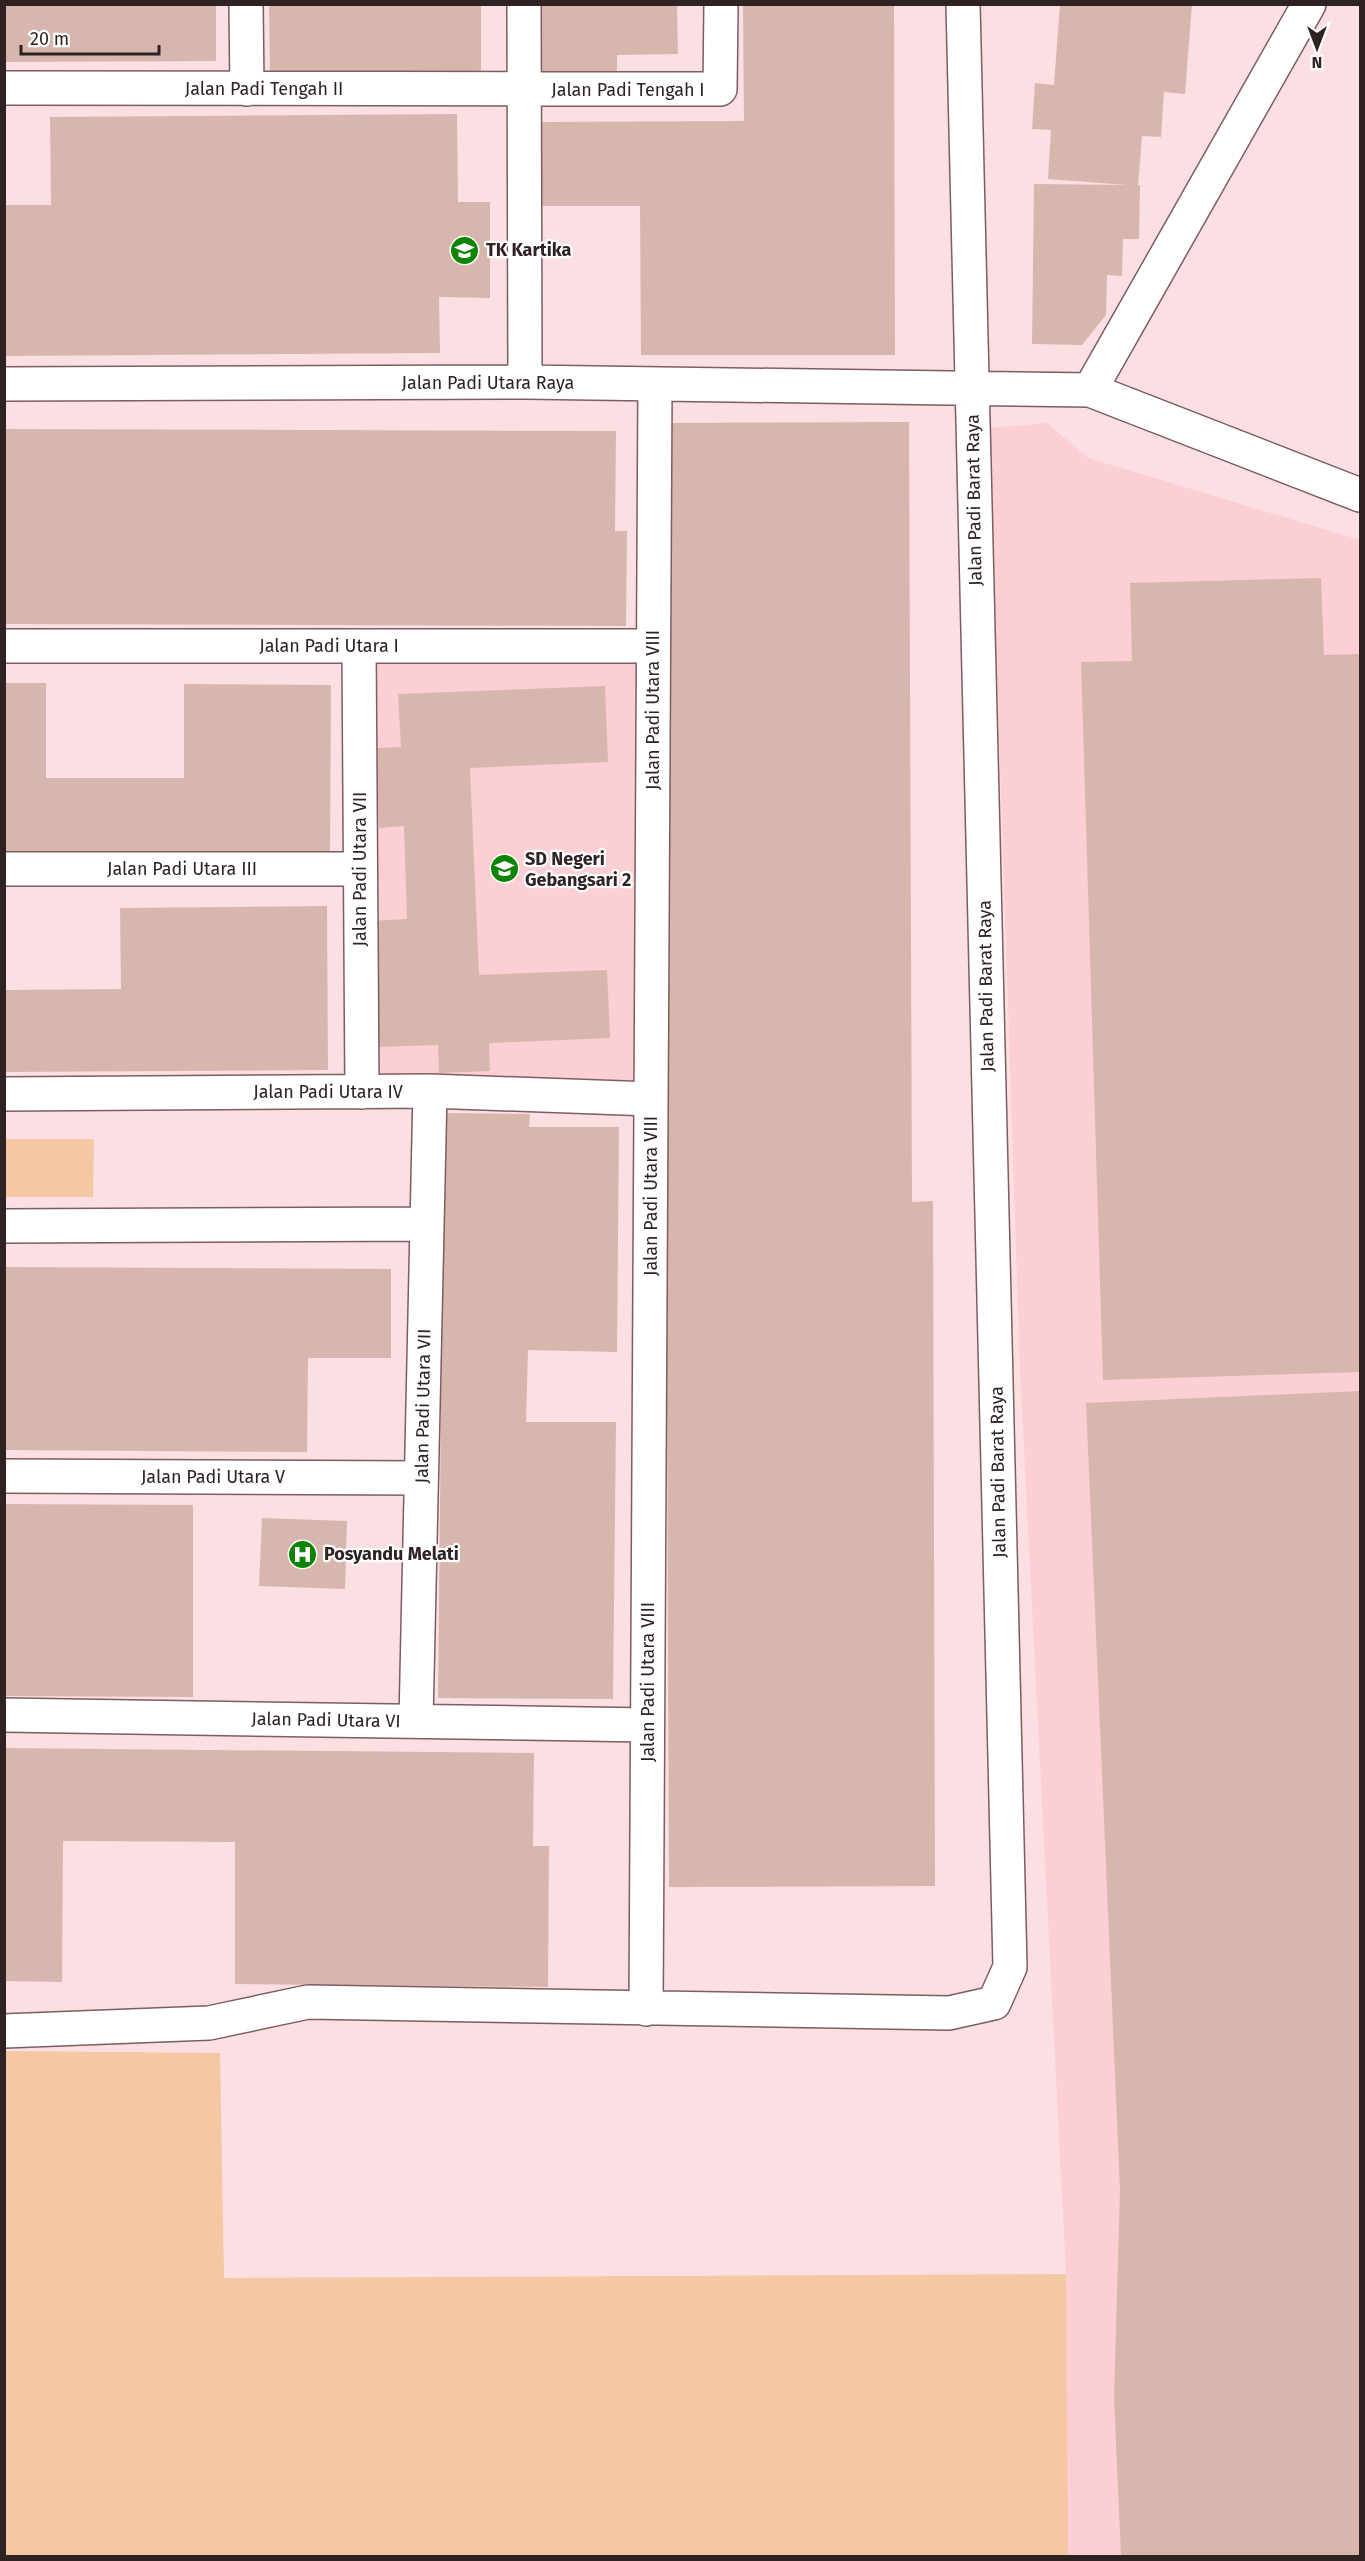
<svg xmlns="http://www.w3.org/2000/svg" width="1365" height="2561" viewBox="0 0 1365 2561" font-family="'Fira Sans',sans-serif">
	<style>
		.built { fill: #fbcfd4 }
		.green { fill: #f3c8a2 }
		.building { fill: #d7b7ad }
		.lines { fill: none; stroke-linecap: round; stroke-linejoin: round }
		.minor-casing { stroke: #7c5d61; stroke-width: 36 }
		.minor { stroke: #fff; stroke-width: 33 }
		.labels { text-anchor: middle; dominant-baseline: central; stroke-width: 4.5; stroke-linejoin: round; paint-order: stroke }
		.street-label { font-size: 18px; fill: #2f2223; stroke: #fff }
		.poi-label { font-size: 18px; font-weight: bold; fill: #2f2223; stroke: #fff; text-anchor: start }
	</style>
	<rect width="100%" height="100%" fill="#fbdfe2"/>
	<path class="built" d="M1047,423L1088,458L1360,540V2556H1066V2274L1020,1370L989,428Z
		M362,653H642V1086L369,1084Z"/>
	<path class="green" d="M4,1139H94L93,1197H5Z
		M5,2051L220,2053L224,2278L1066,2274L1068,2556H5Z"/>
	<path class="building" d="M4,4H216V61L4,62Z
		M269,4H481V72L270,75Z
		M540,4H677L678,54L617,55V71L542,72Z
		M1060,4H1192L1185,94L1164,92L1161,137L1142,136L1138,185H1140L1139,239H1123L1122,276L1107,275L1106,315L1082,345L1032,344L1034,184L1127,185L1048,179L1051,130L1032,129L1035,83L1054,85Z
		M743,5H894L895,355H641L640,206H542V122L744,121Z
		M457,114L458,202H490V298L439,297L440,353L4,356V205H51L50,117Z
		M909,422L912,1202L933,1201L935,1886L669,1887L663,423Z
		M4,429L616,431L615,531H627L626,626L4,624Z
		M1321,578L1324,655L1360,654V1372L1103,1380L1081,662L1132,661L1130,583Z
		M4,683H46V778H184V684L331,685L330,855L4,853Z
		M605,686L608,762L470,768L479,975L607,970L610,1038L489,1043L490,1071L439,1073L438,1045L375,1047L371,921L407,919L404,826L379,828L376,748L401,747L398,694Z
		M327,906L328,1070L4,1072V990L121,989L120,908Z
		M444,1113L530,1114L529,1127H619L617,1352L528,1350L526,1422H616L613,1699L438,1698Z
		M4,1267L391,1269V1358H308L307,1452L4,1450Z
		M1360,1391V2556H1121L1114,2397L1120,2190L1086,1403Z
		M4,1504L193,1505V1697L4,1696Z
		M262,1518L347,1521L345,1589L259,1586Z
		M4,1748L534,1753L533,1846H549L548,1987L235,1984V1842L77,1841H63L62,1982L4,1981Z"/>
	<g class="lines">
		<defs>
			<path id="minor" d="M246,4L247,89
				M524,4L525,382
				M4,88L720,89L721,4
				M4,384L525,382L1090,390L1360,495
				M1090,390L1309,4
				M4,646H653
				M359,646L362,1092
				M4,869H360
				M4,1094L430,1091L651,1099
				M4,1226L427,1224
				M4,1476L421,1478
				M4,1715L647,1725
				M416,1721L430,1091
				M646,2009L655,384
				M4,2031L209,2023L308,2002L949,2013L994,2003L1010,1967L963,4"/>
		</defs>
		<use href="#minor" class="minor-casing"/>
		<use href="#minor" class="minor"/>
	</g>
	<defs>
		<symbol id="school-disc" viewBox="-11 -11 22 22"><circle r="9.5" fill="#0e8502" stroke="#fff"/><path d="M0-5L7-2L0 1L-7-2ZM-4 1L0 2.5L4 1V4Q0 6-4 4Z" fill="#fff"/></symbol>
		<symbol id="hospital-disc" viewBox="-11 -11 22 22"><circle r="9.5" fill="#0e8502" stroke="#fff"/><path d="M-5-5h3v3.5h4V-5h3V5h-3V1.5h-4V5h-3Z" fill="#fff"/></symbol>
	</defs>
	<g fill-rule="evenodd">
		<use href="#school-disc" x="448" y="234" width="33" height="33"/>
		<use href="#school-disc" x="488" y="852" width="33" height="33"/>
		<use href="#hospital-disc" x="286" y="1538" width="33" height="33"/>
	</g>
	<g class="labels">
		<g class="street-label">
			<text x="264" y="89">Jalan Padi Tengah II</text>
			<text x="628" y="90">Jalan Padi Tengah I</text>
			<text x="488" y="383">Jalan Padi Utara Raya</text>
			<text transform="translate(974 500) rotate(-91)">Jalan Padi Barat Raya</text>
			<text x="329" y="646">Jalan Padi Utara I</text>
			<text transform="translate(653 710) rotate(-90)">Jalan Padi Utara VIII</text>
			<text x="182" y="869">Jalan Padi Utara III</text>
			<text transform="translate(360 869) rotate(-90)">Jalan Padi Utara VII</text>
			<text transform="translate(986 986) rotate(-91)">Jalan Padi Barat Raya</text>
			<text x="328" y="1092">Jalan Padi Utara IV</text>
			<text transform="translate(651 1196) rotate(-90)">Jalan Padi Utara VIII</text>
			<text transform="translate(423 1406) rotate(-89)">Jalan Padi Utara VII</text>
			<text transform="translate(998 1472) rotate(-91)">Jalan Padi Barat Raya</text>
			<text x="213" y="1477">Jalan Padi Utara V</text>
			<text transform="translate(648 1682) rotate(-90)">Jalan Padi Utara VIII</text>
			<text transform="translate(326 1720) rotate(1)">Jalan Padi Utara VI</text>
		</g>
		<g class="poi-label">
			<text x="486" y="250">TK Kartika</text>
			<text x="525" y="859">SD Negeri<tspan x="525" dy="21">Gebangsari 2</tspan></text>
			<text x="324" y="1554">Posyandu Melati</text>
		</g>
	</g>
	<rect width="1365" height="2561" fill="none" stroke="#2f2223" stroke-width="12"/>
	<g transform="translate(1317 48) rotate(180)" stroke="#ffffff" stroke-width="4.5" paint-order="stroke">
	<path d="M0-4.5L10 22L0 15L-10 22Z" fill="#2f2223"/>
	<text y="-9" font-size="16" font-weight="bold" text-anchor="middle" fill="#2f2223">N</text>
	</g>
	<path d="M21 45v9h138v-9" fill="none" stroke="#2f2223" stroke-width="3"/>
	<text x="30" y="45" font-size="18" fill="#2f2223" stroke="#ffffff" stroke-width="4.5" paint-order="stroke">20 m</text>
</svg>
